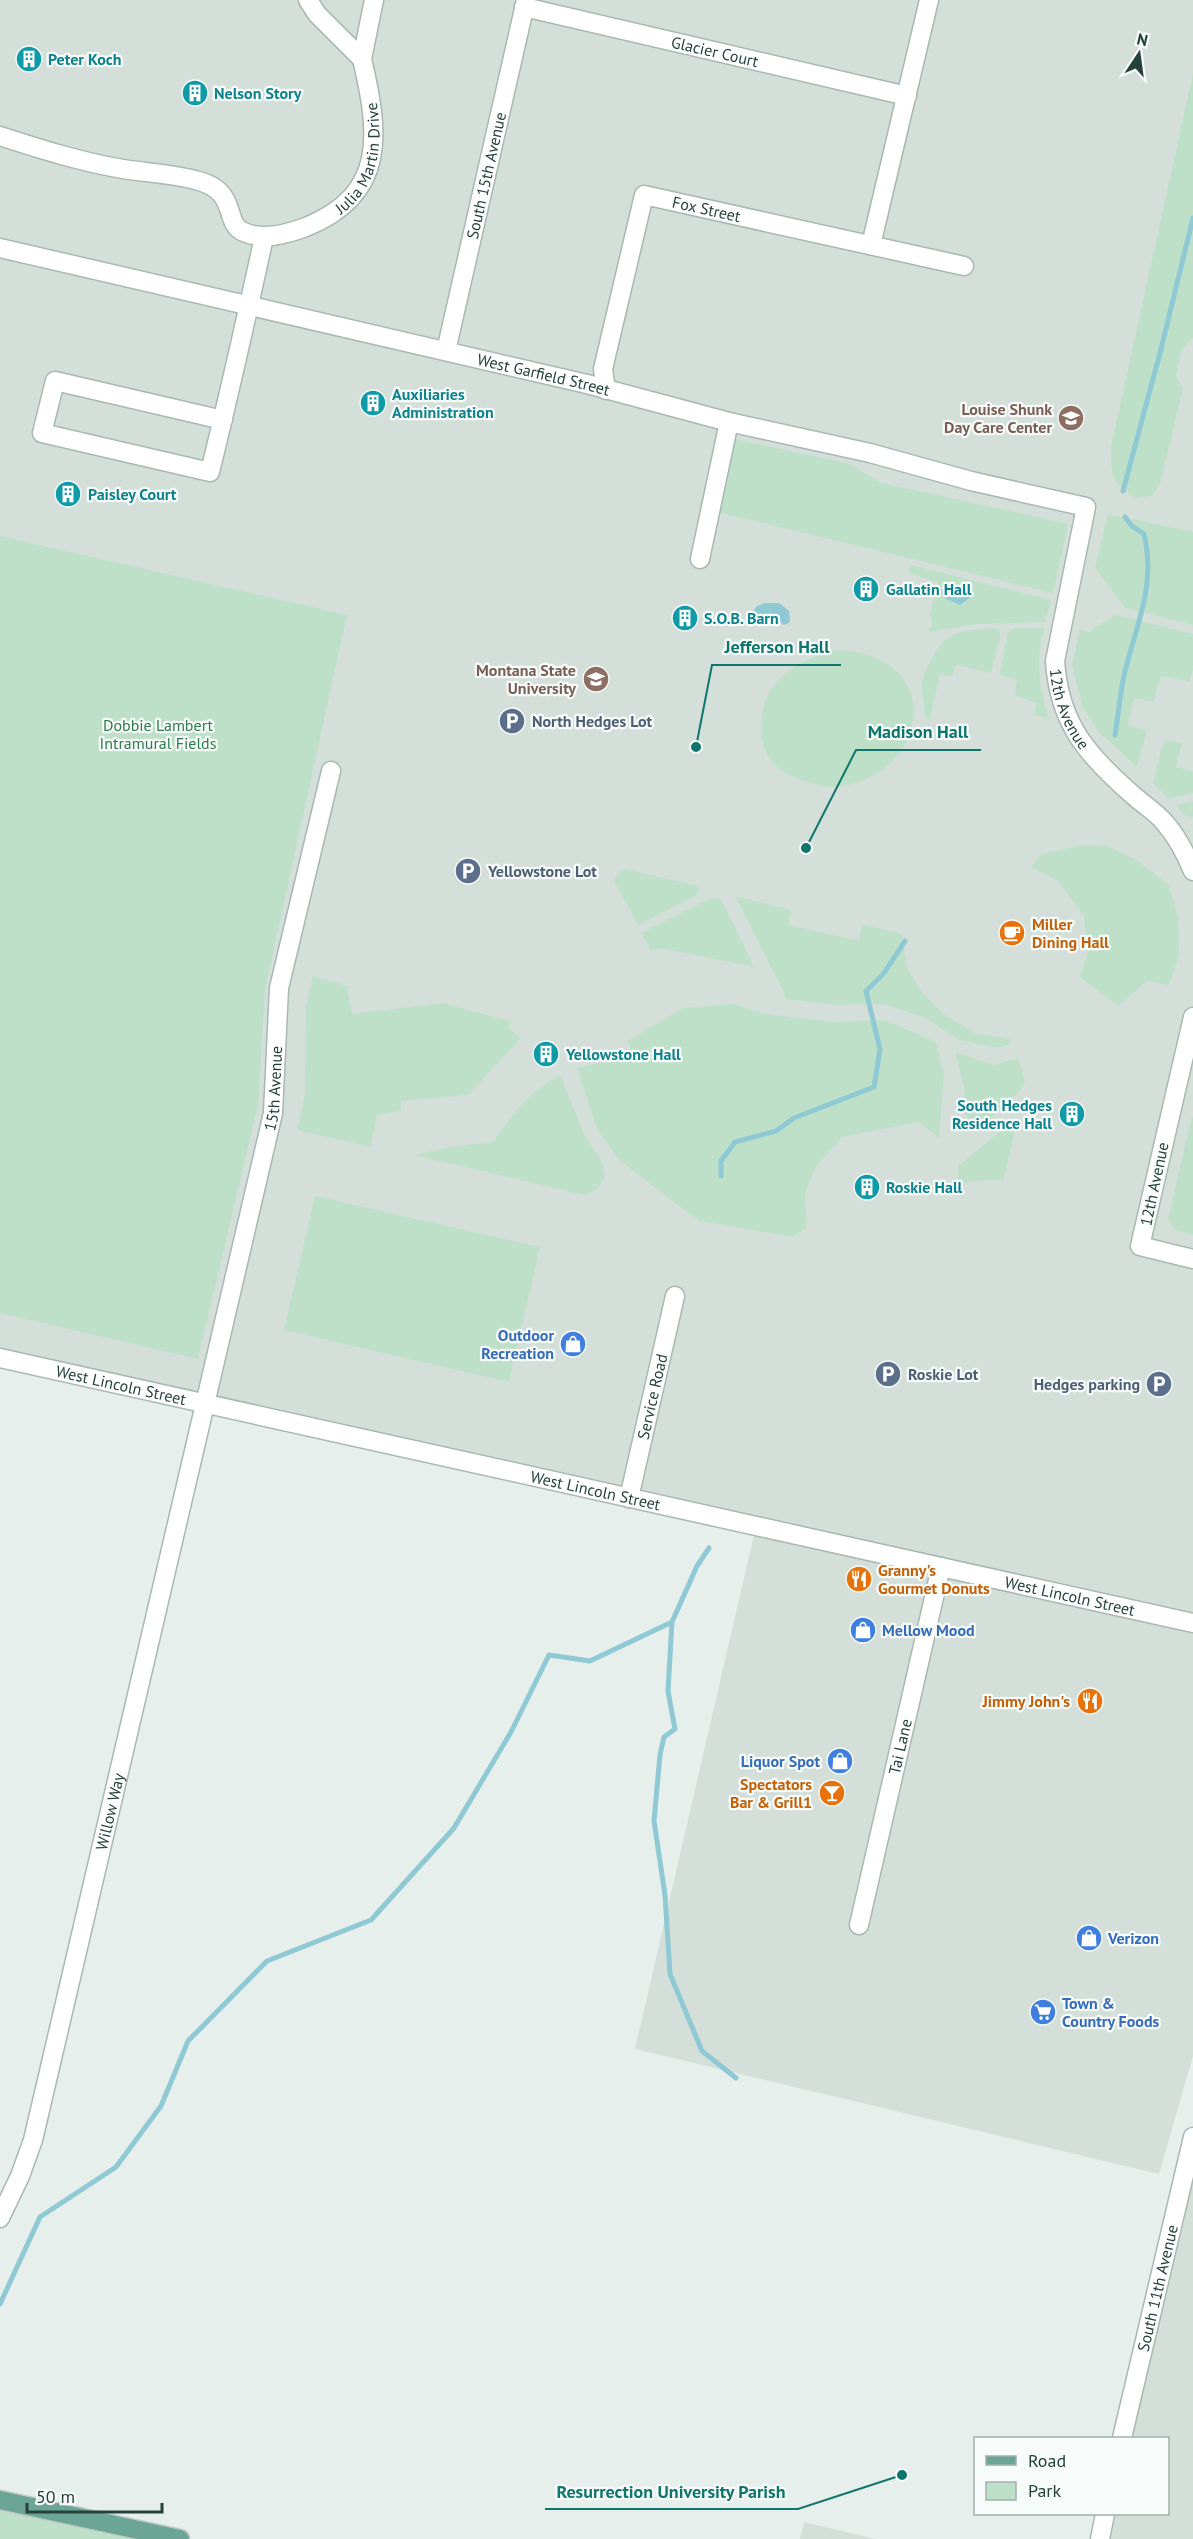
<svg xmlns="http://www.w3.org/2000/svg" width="1193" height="2539" viewBox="0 0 1193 2539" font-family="'PT Sans',sans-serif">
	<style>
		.built { fill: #d4dfda }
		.green { fill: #bfe0c8 }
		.water { fill: #8ec9d4 }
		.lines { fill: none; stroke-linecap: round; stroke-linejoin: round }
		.stream { stroke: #8ec9d4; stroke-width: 5 }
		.minor-casing { stroke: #a8b8b2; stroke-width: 21 }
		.major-casing { stroke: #c2cac8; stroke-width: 21 }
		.minor { stroke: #fff; stroke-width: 18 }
		.major { stroke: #6aa596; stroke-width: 18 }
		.labels { text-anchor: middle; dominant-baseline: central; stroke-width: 4.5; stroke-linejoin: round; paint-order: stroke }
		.street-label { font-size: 16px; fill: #24423a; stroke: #f7fbf9 }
		.culture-label { font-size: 16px; font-weight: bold; fill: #0d838f; stroke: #f7fbf9; text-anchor: start }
		.education-label { font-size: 16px; font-weight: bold; fill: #785e54; stroke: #f7fbf9; text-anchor: end }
		.service-label { font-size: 16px; font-weight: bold; fill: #4e5e75; stroke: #f7fbf9; text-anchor: start }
		.park-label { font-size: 16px; fill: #2d7a4b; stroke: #f7fbf9 }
		.food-label { font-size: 16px; font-weight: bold; fill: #c56008; stroke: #f7fbf9; text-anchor: start }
		.shop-label { font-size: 16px; font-weight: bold; fill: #366cbe; stroke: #f7fbf9; text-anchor: start }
		.leader { fill: none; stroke: #0f766e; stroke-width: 2 }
		.callout-dot { fill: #0f766e; stroke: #f7fbf9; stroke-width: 2 }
		.callout-label { font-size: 18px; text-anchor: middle; font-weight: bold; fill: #0f766e; stroke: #f7fbf9; stroke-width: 4.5; stroke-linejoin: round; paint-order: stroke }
	</style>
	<rect width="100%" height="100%" fill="#e6efeb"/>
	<path class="built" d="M0,0H1193V2056L1159,2174L635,2049L756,1526L0,1358Z
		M1193,2148V2539H1102L1108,2514H1168V2438H1126Z
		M804,2522L876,2539H800Z"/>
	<path class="green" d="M1193,73V338L1182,349L1176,375L1183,388L1160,484L1152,496L1134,498C1111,480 1111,476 1111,447Z
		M735,439L849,464L881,483L1065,523L1068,525L1053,593L717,512Z
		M1108,514L1193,532V625L1125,608L1095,568Z
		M0,536L347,615L265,990L258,1105L198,1359L0,1313Z
		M911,565L1051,600L1045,622L979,624L928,632L932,625L930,614L938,582L908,573Z
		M1116,615L1193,634V669L1190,682L1161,676L1153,702L1134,698L1128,725L1147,730L1137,767L1099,732L1083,708L1072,666L1080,629L1091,633L1092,629Z
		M996,628L1000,631V637L991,673L956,665L952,677L940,674L930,719L925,717C925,707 921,694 922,684C922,676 926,669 930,662C946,629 962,631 996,628Z
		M1013,628H1044C1036,660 1038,687 1049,718L1034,715L1036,703L1014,695L1017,680L1000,675L1007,635Z
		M841,650C953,659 924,782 833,787C821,788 806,781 794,777C765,766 759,742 762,714C767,676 807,655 841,650Z
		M1167,740L1182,743L1176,767L1193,771V793L1169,799L1153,783L1163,743Z
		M1193,801V817L1186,816L1175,805Z
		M1082,845L1107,846L1135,859L1168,884L1178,916L1179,956L1169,985L1147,981L1118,1006L1080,977L1088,953L1084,916L1058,881L1031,867L1041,854Z
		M625,869L698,886L697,895L638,925L614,881L618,873Z
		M735,896L791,910L789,925L859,941L862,924L902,934L907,968L923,994L944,1014L976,1034L1012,1039L1008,1045L997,1048L960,1040L925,1018L884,1004L837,1005L787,999Z
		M711,898L721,899L754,967L660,948L651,951L641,933Z
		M313,976L347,986L352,1014L444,1003L512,1022L509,1028L521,1038L468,1095L401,1101V1111L377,1115L370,1147L297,1130L305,1094L306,1006Z
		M734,1004L765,1014L834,1022L884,1020L936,1042L944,1075L939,1138L919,1122L842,1137L817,1165L805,1193L807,1227L793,1237L699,1221L619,1160L597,1129L577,1068L632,1055L628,1041L683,1008Z
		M955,1052L994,1065L1018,1058L1025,1082L1020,1091L985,1124H972L965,1114L964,1087Z
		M560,1075L585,1136L602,1161L605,1177L596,1190L584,1195L414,1155L456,1146L493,1142C512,1115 530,1091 560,1075Z
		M1018,1117L1004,1179L958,1183V1166Z
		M1193,1117V1235L1177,1231L1168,1220L1191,1119Z
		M315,1196L540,1247L509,1382L284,1330Z
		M0,2509L136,2539H0Z"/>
	<path class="water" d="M950,584L969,591L971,597L960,605L944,598L939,591Z
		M765,603H779L789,611L790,622L784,625L771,616L756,617L753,612L757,606Z"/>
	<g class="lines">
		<path class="stream" d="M1123,491L1161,349L1193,218
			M1115,735C1118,716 1120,698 1123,680C1134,629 1157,588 1144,534L1132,526L1125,517
			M721,1176V1161L735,1142L776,1131L794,1118L874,1087L880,1049L866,991L884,973L905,941
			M672,1622L668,1691L675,1729L664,1737L660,1755L654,1821L665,1895L670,1974L702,2051L736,2078
			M0,2304L40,2217L116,2167L161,2106L188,2041L267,1961L371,1920L454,1828L511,1732L549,1655L590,1661L672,1622L697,1566L709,1548"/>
		<defs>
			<g id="minor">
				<path d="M308,0L317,14L362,59L374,0"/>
				<path id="s1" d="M524,7L907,96"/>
				<path id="s2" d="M0,136C40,149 81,162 123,169C148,173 175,174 199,181C239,192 223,224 244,232C263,241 287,234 306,227C388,194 379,132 362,59"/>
				<path d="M871,245L929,0"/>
				<path id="s3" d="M0,248L587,384L729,422L870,453L971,481L1086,507L1055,661C1059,724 1088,756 1134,796C1144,805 1157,813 1165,823C1178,838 1186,854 1193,871"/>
				<path id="s4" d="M446,351L526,0"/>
				<path id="s5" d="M606,390L603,369L644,195L964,266"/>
				<path d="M223,420L55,381L42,433L210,472C229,394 247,315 264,237"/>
				<path d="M700,559L729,422"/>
				<path d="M1193,1017L1140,1246L1193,1259"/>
				<path id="s6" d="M0,1358L1193,1623"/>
				<path id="s7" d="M629,1498L675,1296"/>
				<path id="s8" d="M859,1925L941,1567"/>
				<path id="s9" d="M0,2218L20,2176L33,2140L273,1113L279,988L331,771"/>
				<path id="s10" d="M1122,2438L1193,2137"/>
				<path d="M1100,2539L1105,2514"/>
			</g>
			<path id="major" d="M0,2500L180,2539"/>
		</defs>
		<use href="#minor" class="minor-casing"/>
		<use href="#major" class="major-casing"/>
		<use href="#minor" class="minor"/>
		<use href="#major" class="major"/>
	</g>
	<defs>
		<symbol id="building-disc" viewBox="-11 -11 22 22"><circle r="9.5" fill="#0f9aa8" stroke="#f7fbf9"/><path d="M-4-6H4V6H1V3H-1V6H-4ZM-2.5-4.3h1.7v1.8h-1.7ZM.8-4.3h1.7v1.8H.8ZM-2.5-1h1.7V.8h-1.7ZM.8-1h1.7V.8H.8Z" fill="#fff"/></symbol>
		<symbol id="school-disc" viewBox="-11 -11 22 22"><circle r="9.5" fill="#8d6e63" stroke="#f7fbf9"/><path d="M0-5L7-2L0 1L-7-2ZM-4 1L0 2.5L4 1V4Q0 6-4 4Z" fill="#fff"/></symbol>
		<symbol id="university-disc" viewBox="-11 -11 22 22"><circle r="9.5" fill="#8d6e63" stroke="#f7fbf9"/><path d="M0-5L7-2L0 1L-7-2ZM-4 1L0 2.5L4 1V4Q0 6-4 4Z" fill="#fff"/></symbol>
		<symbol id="parking-disc" viewBox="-11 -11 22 22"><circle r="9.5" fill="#5c6f8a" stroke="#f7fbf9"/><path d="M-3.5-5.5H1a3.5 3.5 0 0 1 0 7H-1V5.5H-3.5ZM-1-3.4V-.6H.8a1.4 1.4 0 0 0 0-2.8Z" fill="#fff"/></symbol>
		<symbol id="cafe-disc" viewBox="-11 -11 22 22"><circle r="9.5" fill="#e8710a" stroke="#f7fbf9"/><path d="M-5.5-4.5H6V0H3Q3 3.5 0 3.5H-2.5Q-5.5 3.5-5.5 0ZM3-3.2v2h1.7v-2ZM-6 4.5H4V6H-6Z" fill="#fff"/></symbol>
		<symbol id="shop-disc" viewBox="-11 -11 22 22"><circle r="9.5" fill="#3f7fe0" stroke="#f7fbf9"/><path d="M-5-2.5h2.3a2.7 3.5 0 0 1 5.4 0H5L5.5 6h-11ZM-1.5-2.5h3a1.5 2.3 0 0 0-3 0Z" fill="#fff"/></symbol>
		<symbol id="restaurant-disc" viewBox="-11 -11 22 22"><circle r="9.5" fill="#e8710a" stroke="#f7fbf9"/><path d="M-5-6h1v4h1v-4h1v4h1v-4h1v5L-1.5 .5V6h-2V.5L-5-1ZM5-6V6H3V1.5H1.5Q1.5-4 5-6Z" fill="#fff"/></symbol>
		<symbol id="bar-disc" viewBox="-11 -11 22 22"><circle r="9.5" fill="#e8710a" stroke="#f7fbf9"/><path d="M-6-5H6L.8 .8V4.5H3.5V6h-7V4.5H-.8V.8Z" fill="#fff"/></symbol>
		<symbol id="supermarket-disc" viewBox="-11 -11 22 22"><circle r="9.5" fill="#3f7fe0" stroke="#f7fbf9"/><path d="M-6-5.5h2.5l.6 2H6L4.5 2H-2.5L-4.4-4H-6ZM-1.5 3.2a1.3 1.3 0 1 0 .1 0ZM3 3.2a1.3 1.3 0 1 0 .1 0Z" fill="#fff"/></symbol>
	</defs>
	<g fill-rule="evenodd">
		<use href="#building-disc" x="14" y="44" width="30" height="30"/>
		<use href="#building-disc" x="180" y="78" width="30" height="30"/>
		<use href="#building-disc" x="358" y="388" width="30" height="30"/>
		<use href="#school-disc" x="1056" y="403" width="30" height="30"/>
		<use href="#building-disc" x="53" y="479" width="30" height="30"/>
		<use href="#building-disc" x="851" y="574" width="30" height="30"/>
		<use href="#building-disc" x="670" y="603" width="30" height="30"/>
		<use href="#university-disc" x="581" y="664" width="30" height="30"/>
		<use href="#parking-disc" x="497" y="706" width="30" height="30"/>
		<use href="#parking-disc" x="453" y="856" width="30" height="30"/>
		<use href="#cafe-disc" x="997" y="918" width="30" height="30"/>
		<use href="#building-disc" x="531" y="1039" width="30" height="30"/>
		<use href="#building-disc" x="1057" y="1099" width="30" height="30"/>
		<use href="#building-disc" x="852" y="1172" width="30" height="30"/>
		<use href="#shop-disc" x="558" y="1329" width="30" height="30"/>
		<use href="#parking-disc" x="873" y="1359" width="30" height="30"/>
		<use href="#parking-disc" x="1144" y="1369" width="30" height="30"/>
		<use href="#restaurant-disc" x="844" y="1564" width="30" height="30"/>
		<use href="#shop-disc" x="848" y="1615" width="30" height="30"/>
		<use href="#restaurant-disc" x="1075" y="1686" width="30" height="30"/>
		<use href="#shop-disc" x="825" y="1746" width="30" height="30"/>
		<use href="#bar-disc" x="817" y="1778" width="30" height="30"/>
		<use href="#shop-disc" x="1074" y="1923" width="30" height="30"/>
		<use href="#supermarket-disc" x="1028" y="1997" width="30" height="30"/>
	</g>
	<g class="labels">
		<g class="street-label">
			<text stroke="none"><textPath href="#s1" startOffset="196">Glacier Court</textPath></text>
			<text stroke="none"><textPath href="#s2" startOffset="435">Julia Martin Drive</textPath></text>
			<text stroke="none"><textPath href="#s4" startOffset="180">South 15th Avenue</textPath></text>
			<text stroke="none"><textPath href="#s5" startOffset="264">Fox Street</textPath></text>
			<text stroke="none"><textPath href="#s3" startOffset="558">West Garfield Street</textPath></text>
			<text stroke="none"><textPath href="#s3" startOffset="1324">12th Avenue</textPath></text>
			<text stroke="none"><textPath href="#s9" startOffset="1164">15th Avenue</textPath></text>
			<text transform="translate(1154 1184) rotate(-78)">12th Avenue</text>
			<text stroke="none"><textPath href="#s6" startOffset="124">West Lincoln Street</textPath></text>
			<text stroke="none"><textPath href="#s7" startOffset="104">Service Road</textPath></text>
			<text stroke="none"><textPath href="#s6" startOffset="610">West Lincoln Street</textPath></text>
			<text stroke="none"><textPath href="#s6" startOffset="1096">West Lincoln Street</textPath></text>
			<text stroke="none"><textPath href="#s8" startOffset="183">Tai Lane</textPath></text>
			<text stroke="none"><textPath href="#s9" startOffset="422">Willow Way</textPath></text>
			<text stroke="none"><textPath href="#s10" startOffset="154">South 11th Avenue</textPath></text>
		</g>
		<g class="culture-label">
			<text x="48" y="59">Peter Koch</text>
			<text x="214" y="93">Nelson Story</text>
			<text x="392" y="394">Auxiliaries<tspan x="392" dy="18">Administration</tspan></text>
			<text x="88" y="494">Paisley Court</text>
			<text x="886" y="589">Gallatin Hall</text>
			<text x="704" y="618">S.O.B. Barn</text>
			<text x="566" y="1054">Yellowstone Hall</text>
			<text x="1052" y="1105" text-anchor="end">South Hedges<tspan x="1052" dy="18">Residence Hall</tspan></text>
			<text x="886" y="1187">Roskie Hall</text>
		</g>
		<g class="education-label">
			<text x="1052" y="409">Louise Shunk<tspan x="1052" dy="18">Day Care Center</tspan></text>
			<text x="576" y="670">Montana State<tspan x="576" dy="18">University</tspan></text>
		</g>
		<g class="service-label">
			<text x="532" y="721">North Hedges Lot</text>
			<text x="488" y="871">Yellowstone Lot</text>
			<text x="908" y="1374">Roskie Lot</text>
			<text x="1140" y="1384" text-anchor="end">Hedges parking</text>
		</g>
		<g class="park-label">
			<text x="158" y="725">Dobbie Lambert<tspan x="158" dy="18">Intramural Fields</tspan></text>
		</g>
		<g class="food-label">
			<text x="1032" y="924">Miller<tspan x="1032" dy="18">Dining Hall</tspan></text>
			<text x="878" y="1570">Granny's<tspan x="878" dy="18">Gourmet Donuts</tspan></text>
			<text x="1070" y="1701" text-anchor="end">Jimmy John's</text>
			<text x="812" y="1784" text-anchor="end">Spectators<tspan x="812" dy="18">Bar &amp; Grill1</tspan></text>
		</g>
		<g class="shop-label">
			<text x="554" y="1335" text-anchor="end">Outdoor<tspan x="554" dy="18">Recreation</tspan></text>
			<text x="882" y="1630">Mellow Mood</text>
			<text x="820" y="1761" text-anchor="end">Liquor Spot</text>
			<text x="1108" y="1938">Verizon</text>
			<text x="1062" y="2003">Town &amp;<tspan x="1062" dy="18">Country Foods</tspan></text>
		</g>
	</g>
	<path class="leader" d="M696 747L712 665H841M806 848L856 750H981M902 2475L798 2509H545"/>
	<g class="callout-dot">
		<circle cx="696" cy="747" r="6"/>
		<circle cx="806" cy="848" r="6"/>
		<circle cx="902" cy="2475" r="6"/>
	</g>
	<g class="callout-label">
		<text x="777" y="653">Jefferson Hall</text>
		<text x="918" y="738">Madison Hall</text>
		<text x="671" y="2498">Resurrection University Parish</text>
	</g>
	<rect x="974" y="2437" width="195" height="78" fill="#f7fbf9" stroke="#a3b1ad" stroke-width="1.5"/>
	<rect x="986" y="2456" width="30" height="9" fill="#6aa596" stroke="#a3b1ad" stroke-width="1.5"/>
	<text x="1028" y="2467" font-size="18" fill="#24423a">Road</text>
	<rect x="986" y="2482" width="30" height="18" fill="#bfe0c8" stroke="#a3b1ad" stroke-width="1.5"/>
	<text x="1028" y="2497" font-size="18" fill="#24423a">Park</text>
	<g transform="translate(1139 54) rotate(13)" stroke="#f7fbf9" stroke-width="4.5" paint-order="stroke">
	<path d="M0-4.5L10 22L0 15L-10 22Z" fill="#24423a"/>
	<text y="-9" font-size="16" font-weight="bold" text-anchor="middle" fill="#24423a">N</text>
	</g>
	<path d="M27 2503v9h135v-9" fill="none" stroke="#24423a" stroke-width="3"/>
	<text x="36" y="2503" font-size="18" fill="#24423a" stroke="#f7fbf9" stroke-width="4.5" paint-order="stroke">50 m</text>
</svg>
